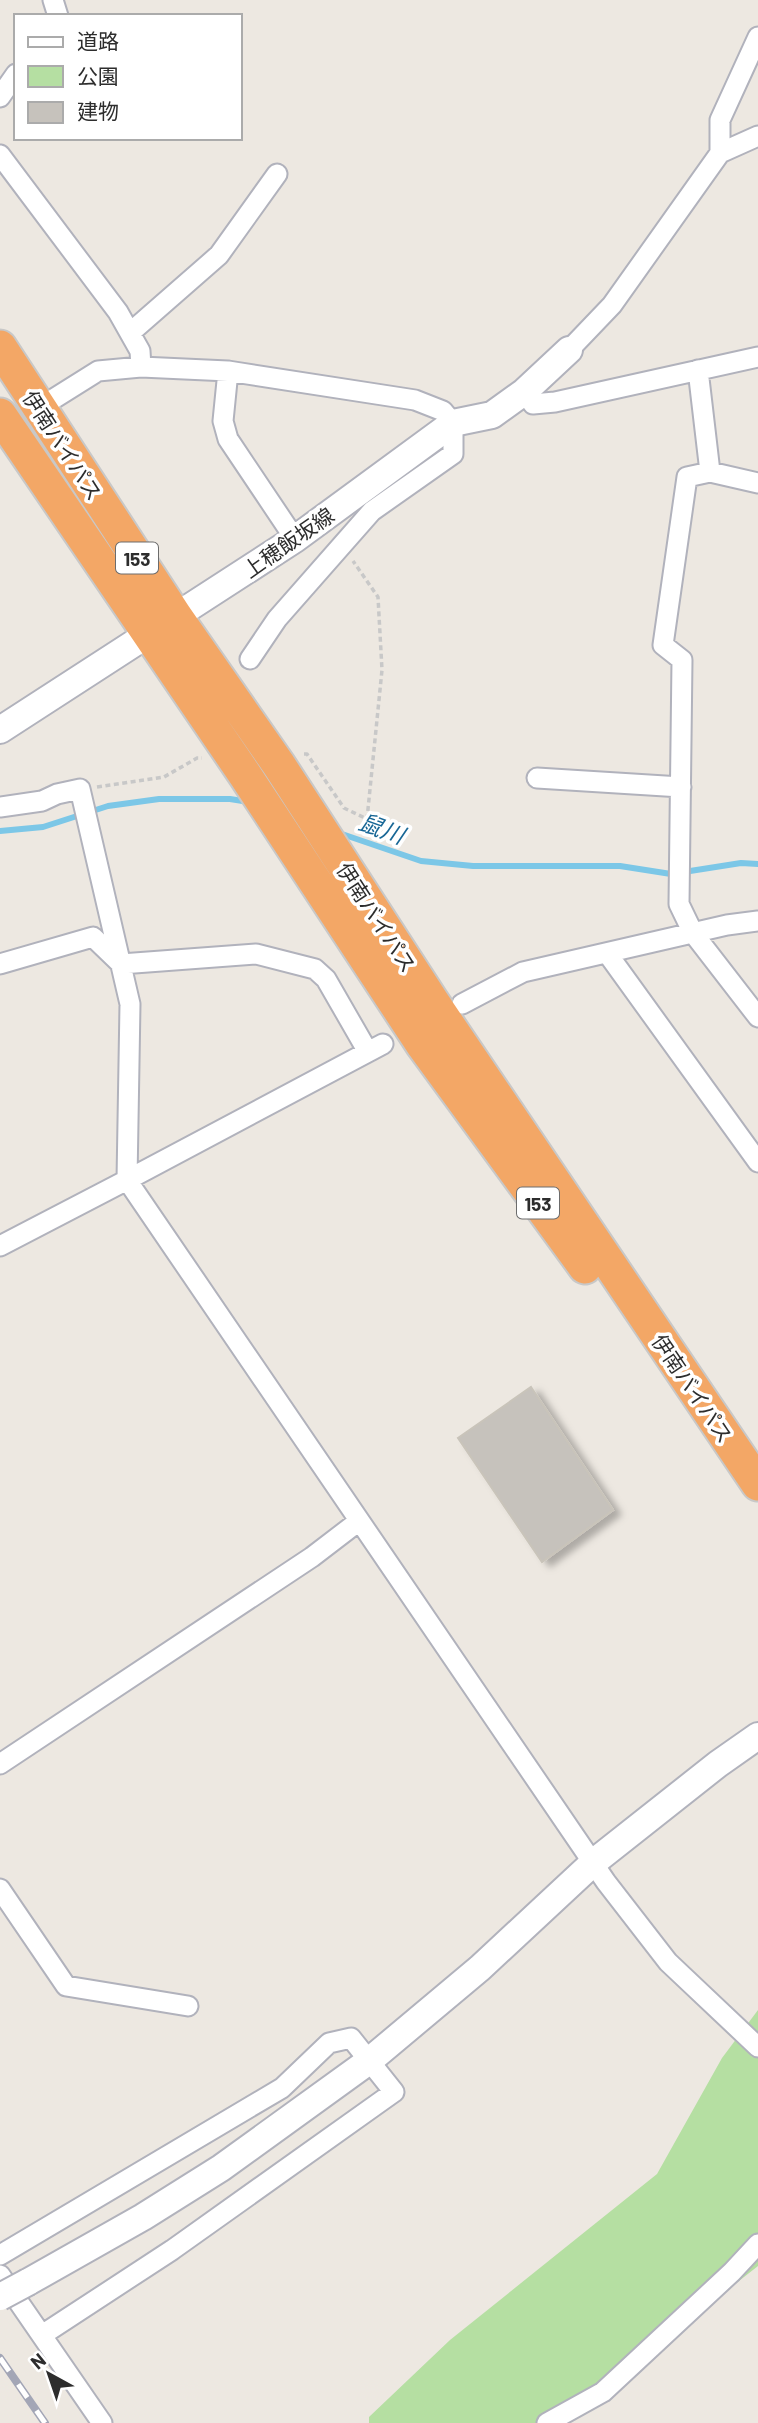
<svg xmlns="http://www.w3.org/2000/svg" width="758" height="2423" viewBox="0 0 758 2423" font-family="Barlow,'Noto Sans JP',sans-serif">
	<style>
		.green { fill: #b5dfa2 }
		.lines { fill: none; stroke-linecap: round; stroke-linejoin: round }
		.stream { stroke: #7cc7e7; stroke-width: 6 }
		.building { fill: #c6c2bc; stroke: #c9c4ba; stroke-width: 2; filter: url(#shadow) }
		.street-casing { stroke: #b1b2bc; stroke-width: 23 }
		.secondary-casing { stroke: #b1b2bc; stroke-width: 30 }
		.highway-casing { stroke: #c8c8c8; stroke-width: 37 }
		.path { stroke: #c8c8c8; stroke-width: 3.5; stroke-dasharray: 5 3.5; stroke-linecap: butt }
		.street { stroke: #fff; stroke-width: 19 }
		.secondary { stroke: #fff; stroke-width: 26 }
		.highway { stroke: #f3a766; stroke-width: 33 }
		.rail-casing { stroke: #a3a6b6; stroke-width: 8 }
		.rail { stroke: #fff; stroke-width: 5; stroke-dasharray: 16; stroke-linecap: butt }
		.secondary-bridge-casing { stroke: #b1b2bc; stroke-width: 30; stroke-linecap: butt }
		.secondary-bridge { stroke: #fff; stroke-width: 26 }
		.labels { text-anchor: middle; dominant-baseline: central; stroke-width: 7; stroke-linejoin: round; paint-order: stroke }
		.shield { fill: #fff; stroke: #6c6c6c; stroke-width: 2 }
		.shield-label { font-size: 19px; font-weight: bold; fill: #2d2d2d }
		.street-label { font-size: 21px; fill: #2d2d2d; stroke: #fff }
		.water-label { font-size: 23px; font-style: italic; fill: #186796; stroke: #fff }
	</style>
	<defs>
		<filter id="shadow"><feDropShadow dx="8" dy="4.5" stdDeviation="3.5" flood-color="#0004"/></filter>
	</defs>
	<rect width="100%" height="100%" fill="#ede8e1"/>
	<path class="green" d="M758,2010V2266L626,2370L564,2423H369V2417L450,2340L657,2174L722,2058Z"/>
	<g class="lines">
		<path class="stream" d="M0,831L43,827L108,806L159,799H230L249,802
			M339,833L421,861L473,866H620L671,874L741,863L758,864"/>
	</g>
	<path class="building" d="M531,1387L613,1510L542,1562L458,1438Z"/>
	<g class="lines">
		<defs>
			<path id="street" d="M53,0L58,16
				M0,97L16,74
				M720,153V120L758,37
				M0,155L118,312L140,351L141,367
				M131,332L219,255L277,174
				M569,350L612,305L720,153L758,136
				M698,370L710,472L687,477L663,645L682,660L679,904L693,933L758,1017
				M228,371L223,421L228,439L295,539
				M524,392L533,404L555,402L758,357
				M39,408L98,371L141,367L228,371L415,400L443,411L453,423V454L372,511L277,619L250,659
				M710,472L758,483
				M537,778L681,787
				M0,807L42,801L57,794L80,789L130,1004L127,1180L0,1246
				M607,953L758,1162
				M0,964L93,937L121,964L256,954L315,969L326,979L368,1052
				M462,1004L523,972L727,925L758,921
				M383,1044L127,1180L606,1882L668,1962L758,2047
				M0,1764L312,1557L359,1521
				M0,1889L66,1986L188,2006
				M0,2255L282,2088L329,2043L351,2038L394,2092L172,2250L42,2335
				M0,2275L102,2423
				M547,2423L603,2392L732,2272L758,2244"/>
			<path id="secondary" d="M0,730L295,539L453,423L492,415L524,392L569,350
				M28,2282L143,2217L221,2168L369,2061L480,1968L594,1862L718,1764L758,1736"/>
			<path id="highway" d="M0,347L176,617L279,765L432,1001L758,1484
				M0,415L245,775L422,1044L585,1267"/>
		</defs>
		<use href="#street" class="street-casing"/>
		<use href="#secondary" class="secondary-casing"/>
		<use href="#highway" class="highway-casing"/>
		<path class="path" d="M304,754H307L344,808L367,819L382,670L378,597L353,561
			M97,787L164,777L197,758H202"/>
		<use href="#street" class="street"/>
		<use href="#secondary" class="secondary"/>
		<use href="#highway" class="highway"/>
		<defs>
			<path id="rail" d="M0,2358L45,2423"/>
		</defs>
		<use href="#rail" class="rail-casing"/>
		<use href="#rail" class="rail"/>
		<defs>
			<path id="secondary-bridge" d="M0,2297L28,2282"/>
		</defs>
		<use href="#secondary-bridge" class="secondary-bridge-casing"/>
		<use href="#secondary-bridge" class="secondary-bridge"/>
	</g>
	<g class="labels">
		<g class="shield">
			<rect x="116" y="542.5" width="42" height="31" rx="5"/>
			<rect x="517" y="1187.5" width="42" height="31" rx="5"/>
		</g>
		<g class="shield-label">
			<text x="137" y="558">153</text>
			<text x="538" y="1203">153</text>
		</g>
		<g class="street-label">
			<text transform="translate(63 445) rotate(57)">伊南バイパス</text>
			<text transform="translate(288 542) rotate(-35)">上穂飯坂線</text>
			<text transform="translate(377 917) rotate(57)">伊南バイパス</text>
			<text transform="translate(693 1388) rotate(56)">伊南バイパス</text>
		</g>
		<g class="water-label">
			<text transform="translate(382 828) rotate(20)">鼠川</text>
		</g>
	</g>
	<rect x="14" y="14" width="228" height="126" fill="#ffffff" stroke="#ababab" stroke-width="2"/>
	<rect x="28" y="37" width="35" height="10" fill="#ffffff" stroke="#ababab" stroke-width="2"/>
	<text x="77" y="49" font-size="21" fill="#2d2d2d">道路</text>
	<rect x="28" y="66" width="35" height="21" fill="#b5dfa2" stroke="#ababab" stroke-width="2"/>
	<text x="77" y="84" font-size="21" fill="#2d2d2d">公園</text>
	<rect x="28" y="102" width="35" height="21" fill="#c6c2bc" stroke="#ababab" stroke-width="2"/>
	<text x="77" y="119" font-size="21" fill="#2d2d2d">建物</text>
	<g transform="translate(49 2374) rotate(320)" stroke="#ffffff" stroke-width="5" paint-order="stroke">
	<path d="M0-5L12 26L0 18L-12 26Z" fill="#2d2d2d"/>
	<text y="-10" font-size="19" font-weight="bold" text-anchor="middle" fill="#2d2d2d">N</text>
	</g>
</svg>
